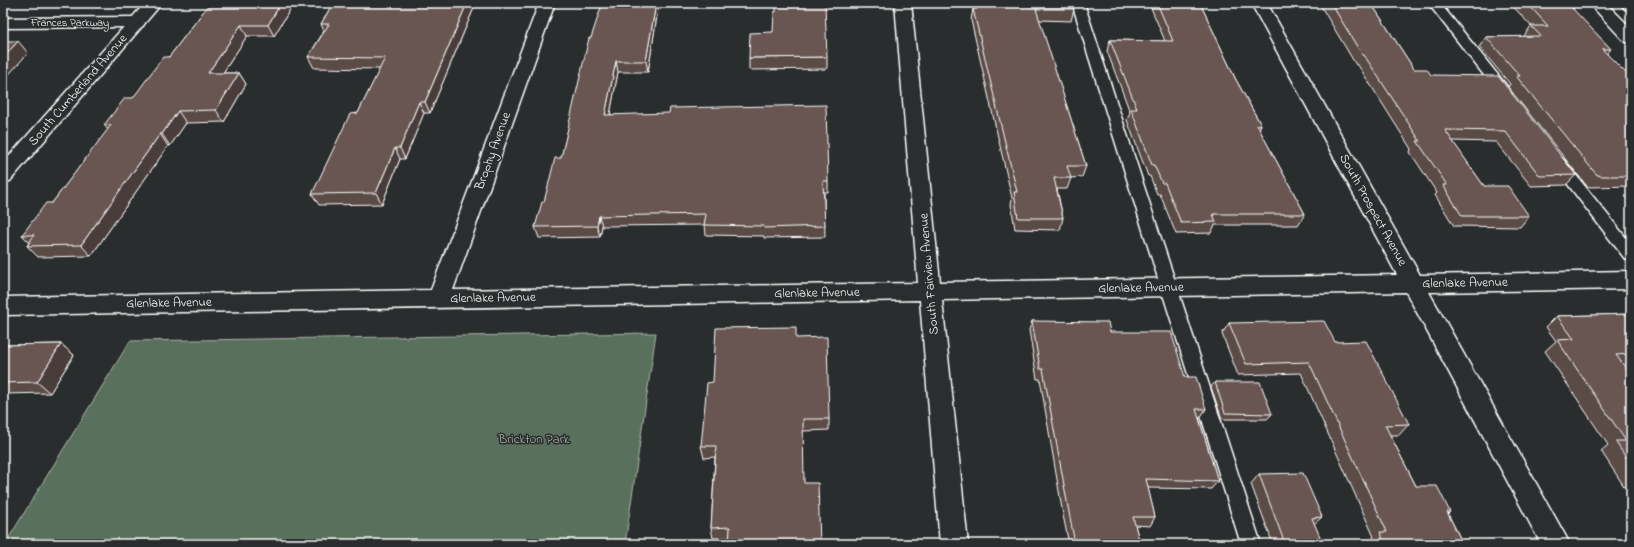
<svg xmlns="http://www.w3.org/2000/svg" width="1634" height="547" viewBox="0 0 1634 547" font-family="'Indie Flower',sans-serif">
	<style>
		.green { fill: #596f5b; stroke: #acb7ad }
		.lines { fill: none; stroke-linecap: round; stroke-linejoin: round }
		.service-casing { stroke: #fff; stroke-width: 3 }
		.minor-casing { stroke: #fff; stroke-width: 3 }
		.tertiary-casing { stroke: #fff; stroke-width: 3 }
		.service { fill: #2a2d2e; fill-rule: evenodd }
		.minor { fill: #2a2d2e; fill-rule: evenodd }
		.tertiary { fill: #2a2d2e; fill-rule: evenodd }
		.wall { fill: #5a4b47; stroke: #fff }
		.shaded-wall { fill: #4a3d3a; stroke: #fff }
		.building { fill: #695753; stroke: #fff }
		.labels { text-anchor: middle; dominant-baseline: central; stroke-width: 3; stroke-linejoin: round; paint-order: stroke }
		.far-street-label { font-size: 11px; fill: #fff; stroke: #2a2d2e }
		.street-label { font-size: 13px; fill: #fff; stroke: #2a2d2e }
		.park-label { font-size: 13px; fill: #acb7ad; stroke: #2a2d2e }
	</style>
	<rect width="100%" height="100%" fill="#2a2d2e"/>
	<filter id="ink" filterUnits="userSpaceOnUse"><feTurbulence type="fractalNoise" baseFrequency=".025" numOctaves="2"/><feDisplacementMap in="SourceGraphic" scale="8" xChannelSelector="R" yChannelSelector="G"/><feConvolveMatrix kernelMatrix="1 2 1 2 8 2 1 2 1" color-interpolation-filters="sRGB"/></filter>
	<g filter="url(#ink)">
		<path class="green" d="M656,333L625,544H5L130,341Z"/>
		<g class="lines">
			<defs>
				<path id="service" d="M1072,3H1084L1261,544H1241Z
					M1428,3H1440L1510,90L1512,93L1510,96L1505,97L1500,96Z
					M1558,157L1563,159L1631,244V261L1625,259L1553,165L1551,162L1553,159Z"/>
				<path id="minor" d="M539,3H555L453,290L918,283L895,3H911L940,282L1397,275L1251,3H1267L1420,275L1631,271V289L1429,292L1570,544H1541L1406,292L942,300L968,544H940L920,300L3,315V297L431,290Z
					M1589,3H1606L1631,28V43L1625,42Z
					M1620,3H1631V11L1625,9Z
					M137,17L143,18L145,22L143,26L137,27L3,28V18Z"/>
				<path id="tertiary" d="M145,3H162L10,181L3,183V163Z"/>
			</defs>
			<use href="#service" class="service-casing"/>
			<use href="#minor" class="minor-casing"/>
			<use href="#tertiary" class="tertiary-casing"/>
			<use href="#service" class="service"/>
			<use href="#minor" class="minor"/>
			<use href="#tertiary" class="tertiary"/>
		</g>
		<path class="wall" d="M210,3H294L274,36H247L223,73H239L246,84L224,122L186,123L170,146H168L91,256L38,257L27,246L29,242L22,235L52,203L108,130L104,125L133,98L169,57Z
			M333,3H476L430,113H424L405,159H400L382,204L319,205L312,194L358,113L380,69L314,68L308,57L324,31L321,24Z
			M606,3H659L648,72H618L610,114L828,181V192H824L825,237L764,238V236L706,235L705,225L602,226L600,237L539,238L535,227L561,158L591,38Z
			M972,3H1072L1074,9L1071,21L1039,20L1086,166L1082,177L1071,178L1067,189H1057L1063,218L1060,230L1015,229L1011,204L1012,198L971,20L973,9Z
			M1149,3H1200L1235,78L1261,125L1259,129L1305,214L1298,225H1215L1211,233L1176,234L1160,194H1157L1150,176H1148L1127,120L1130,112L1107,51L1110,40L1165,41Z
			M1319,3H1371L1414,69L1431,75L1576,175L1566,185L1531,186L1496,142L1452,141L1484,186L1529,216L1520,227L1454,226L1435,195L1437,193L1410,152L1411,149L1358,65H1356Z
			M1510,3H1569L1574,8L1573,10L1611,49L1607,54L1631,78V186L1590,187L1586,185L1508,87L1510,84L1479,47L1486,37H1524V36L1531,26Z
			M827,57V69L749,70V58Z
			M1631,314V365H1624L1631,375V497L1601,451L1608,445L1545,351L1556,341L1546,327L1557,316Z
			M1032,321L1110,332L1185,377L1206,409L1200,418H1199L1218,481L1211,489L1148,488L1155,517L1150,526L1135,525L1140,544H1069L1063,515L1040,379H1037L1029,330Z
			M1229,323L1335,342L1409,424L1399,435H1390L1416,486L1450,512L1448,514L1463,544H1370L1369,541L1374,537L1301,373L1238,375L1222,334Z
			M796,338L829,419V430L803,431L729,538H713L711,528L715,457L704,458L701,446L713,382Z
			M61,344L74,355L50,393L3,394V345Z
			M1215,382L1272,414L1267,419H1222L1211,387Z
			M1259,474L1322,517L1314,524L1323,544H1273L1251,484Z"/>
		<path class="shaded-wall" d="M281,3H294L274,36L268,25Z
			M467,3H476L430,113L425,102Z
			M656,3H659L648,72L646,61Z
			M241,25L247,36L215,85L208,73Z
			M18,41L28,53L3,81V58Z
			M616,61L618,72L608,125L605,115Z
			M239,73L246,84L224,122L216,110Z
			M419,102L424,113L405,159L400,148Z
			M178,111L186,123L170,146L162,134Z
			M160,134L168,146L91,256L81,245Z
			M395,148L400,159L382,204L376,193Z
			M599,216L602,226L600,237L597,226Z
			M61,344L74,355L50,393L37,382Z"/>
		<path class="building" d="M210,3H281L268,25H241L208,73H239L216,110L178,111L162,134H160L81,245L27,246L34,235H22L46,203H52L111,125H104L125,98H133L163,57H169Z
			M333,3H467L425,102H419L400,148H395L376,193L312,194L350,114L358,113L385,58L308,57L329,24H321Z
			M606,3H656L646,61H616L605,115L669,113L670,108L826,105L828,181H823L825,226L764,228V226L704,225L706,214L599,216L597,226L535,227L542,202H544L555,158H561L589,38H591L602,4H606Z
			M776,3H825L827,57L749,58L750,33L773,32L774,12H776Z
			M976,3H1072L1074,9H1036L1086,166H1067L1071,178H1054L1063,218H1018L1014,192H1017L973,9H977Z
			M1157,3H1200L1235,78L1261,125H1257L1305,214H1213L1216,222L1181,223L1165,183H1162L1154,165H1152L1131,109H1137L1110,40L1173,41Z
			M1331,3H1371L1414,69H1427L1431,75L1498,76L1576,175L1540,176L1505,131L1445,130L1484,186H1508L1529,216H1462L1443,185H1447L1417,141H1420L1364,55H1362Z
			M1527,3H1569L1574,8H1572L1611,49H1602L1631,78V176H1600L1596,174L1516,76H1520L1486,37L1541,36L1531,26H1548Z
			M3,41H18L3,58Z
			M1631,314V354L1616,355L1631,375V465L1615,441H1626L1557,340L1574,339L1557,316Z
			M1032,321L1108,322L1110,332H1171L1185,377H1196L1206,409H1196L1218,481L1146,479L1155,517H1133L1140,544H1075L1068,507L1043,369H1040Z
			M1324,321L1335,342L1366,341L1409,424L1385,425L1416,486H1437L1450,512H1447L1463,544H1385L1380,532H1387L1309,362L1246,364L1229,323Z
			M796,327V338L827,337L829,419H803L804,483H818L820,544H729L730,527L711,528L716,446H701L707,383L713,382L716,328Z
			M61,344L37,382L3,383V345Z
			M1215,382H1260L1272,414L1225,413Z
			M1303,473L1322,517L1312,518L1323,544H1285L1259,474Z"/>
	</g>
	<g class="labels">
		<g class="far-street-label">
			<text x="70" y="23">Frances Parkway</text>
		</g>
		<g class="street-label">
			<text transform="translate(78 90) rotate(-49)">South Cumberland Avenue</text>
			<text transform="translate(493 151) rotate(-70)">Brophy Avenue</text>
			<text transform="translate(1373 210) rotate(61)">South Prospect Avenue</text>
			<text transform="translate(929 274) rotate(-95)">South Fairview Avenue</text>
			<text transform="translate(1465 283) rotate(-1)">Glenlake Avenue</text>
			<text transform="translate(1141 288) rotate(-1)">Glenlake Avenue</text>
			<text transform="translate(817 293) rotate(-1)">Glenlake Avenue</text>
			<text transform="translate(493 298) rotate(-1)">Glenlake Avenue</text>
			<text transform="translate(169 303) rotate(-1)">Glenlake Avenue</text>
		</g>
		<g class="park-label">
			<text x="534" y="439">Brickton Park</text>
		</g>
	</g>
	<rect width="1634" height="547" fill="none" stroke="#2a2d2e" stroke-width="16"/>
	<rect x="8" y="8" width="1618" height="531" fill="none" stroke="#fff" stroke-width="1.5" filter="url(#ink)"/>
</svg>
